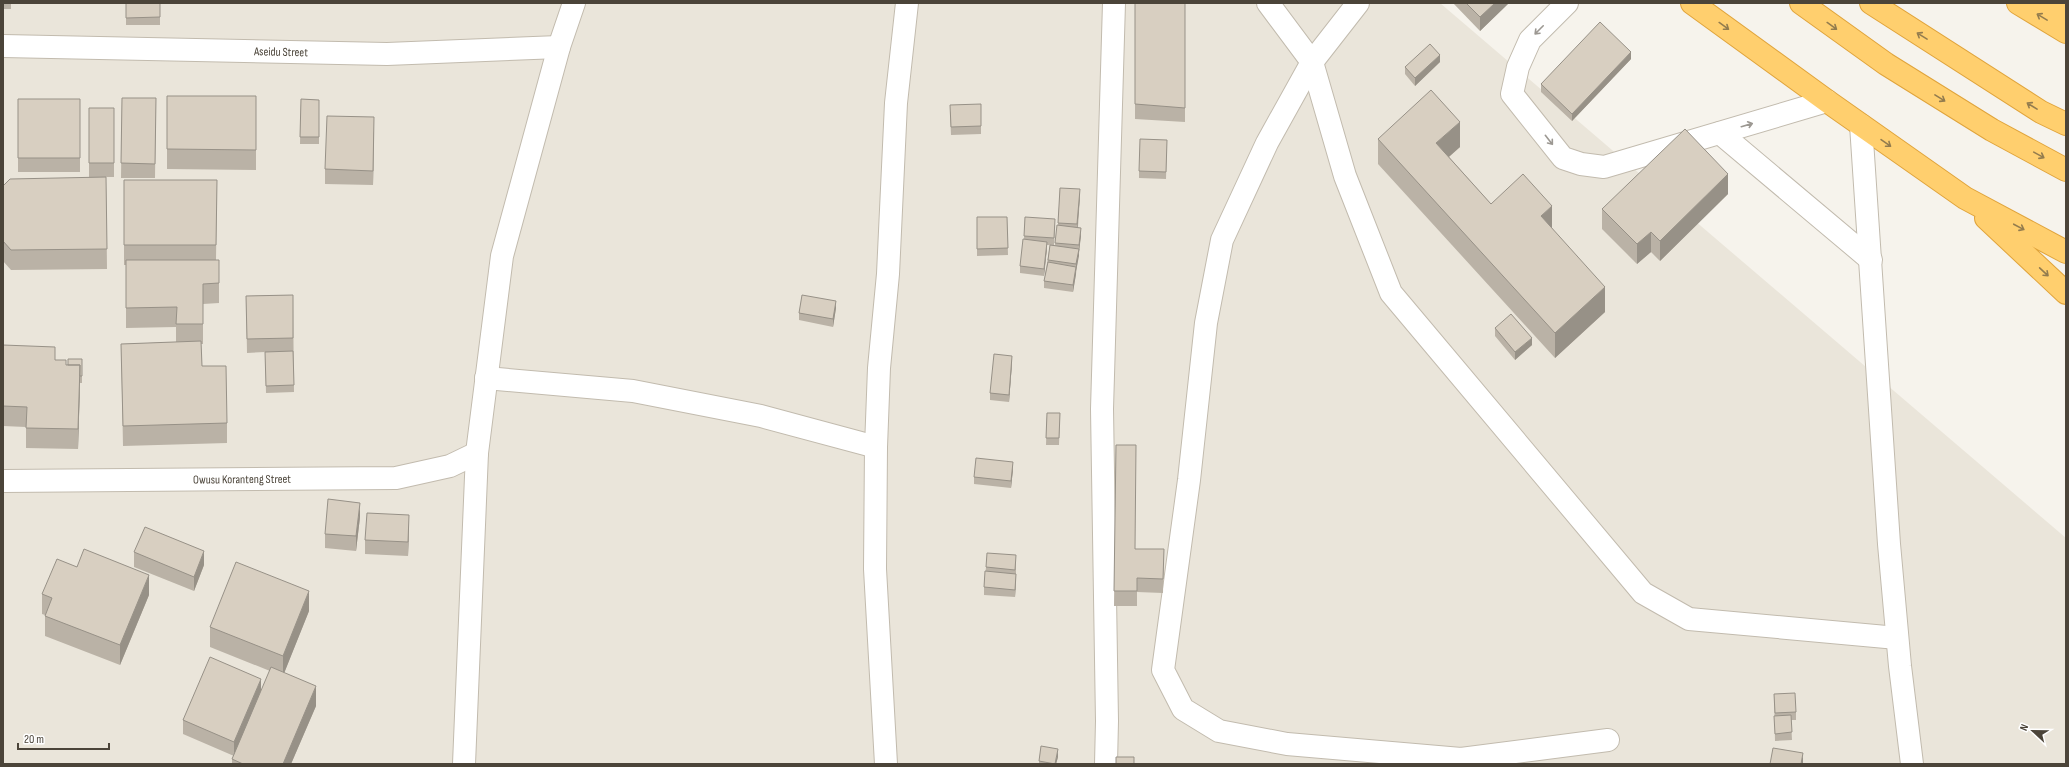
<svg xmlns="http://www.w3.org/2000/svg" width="2069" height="767" viewBox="0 0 2069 767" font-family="'Sofia Sans Condensed',sans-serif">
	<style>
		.residential { fill: #eae5da }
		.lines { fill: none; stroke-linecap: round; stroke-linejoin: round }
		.minor-casing { stroke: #c2bbae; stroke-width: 24 }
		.highway-casing { stroke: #e0a43c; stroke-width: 24 }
		.minor { stroke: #fff; stroke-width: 22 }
		.highway { stroke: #ffcf6e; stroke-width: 22 }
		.wall { fill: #bab2a6 }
		.shaded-wall { fill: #979187 }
		.building { fill: #d8cfc1; stroke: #979187 }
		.oneway { stroke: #937c4e }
		.oneway2 { stroke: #9c9892 }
		.labels { text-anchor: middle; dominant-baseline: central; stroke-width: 3; stroke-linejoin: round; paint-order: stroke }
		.street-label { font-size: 12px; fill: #4b4439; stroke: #fff }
	</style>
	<rect width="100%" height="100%" fill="#f6f3ec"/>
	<path class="residential" d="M3,3H1440L2066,538V764H3Z"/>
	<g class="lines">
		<defs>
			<g id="minor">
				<path d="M1268,3L1312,62L1345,176L1391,293L1643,593L1689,619L1897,638"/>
				<path d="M1358,3L1312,62L1267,143L1222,240L1206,323L1189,480L1163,670L1183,709L1219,731L1287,744L1461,759L1608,740"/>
				<path d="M1567,3L1530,40L1518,67L1512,94L1563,158L1581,164L1604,167L1827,101"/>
				<path id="s1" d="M3,46L387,54L559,47"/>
				<path d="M1861,125L1889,544L1900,666L1912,764"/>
				<path d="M1720,133L1871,260"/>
				<path d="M486,378L633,391L761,416L876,447"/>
				<path id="s2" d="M3,481L396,478L450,466L477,453"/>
				<path d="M464,764L477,453L502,256L559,47L574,3"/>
				<path d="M886,764L875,569L876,447L879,368L888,274L896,103L907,3"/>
				<path d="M1106,764L1107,721L1102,409L1114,3"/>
			</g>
			<path id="highway" d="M1692,3L1827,101L1965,198L2066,252
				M1801,3L1886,64L1992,130L2066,170
				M1871,3L2041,112L2066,124
				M2018,3L2066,32
				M2052,3L2066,8
				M1986,218L2066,293"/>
		</defs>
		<use href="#minor" class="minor-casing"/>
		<use href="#highway" class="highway-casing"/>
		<use href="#minor" class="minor"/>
		<use href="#highway" class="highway"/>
	</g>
	<path class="wall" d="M3,3H11V9H3Z
		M126,3H160V25H126Z
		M1135,3H1185V122L1135,119Z
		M1453,3H1509L1480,31Z
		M1631,59L1572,121L1541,92V84Z
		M1440,62L1415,86L1405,74V67Z
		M167,96H256V170L167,169Z
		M122,98H156L155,178H121Z
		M18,99H80V172H18Z
		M301,99L319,100V144H300Z
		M981,104V134L951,135L950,112Z
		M89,108H114V177H106L107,269L11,270L3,261V186L89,177Z
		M374,132L373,185L325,184V169Z
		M1378,139L1460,147L1449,157L1491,204L1552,228L1605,312L1555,358L1378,164Z
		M1167,140L1166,179L1139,178V171Z
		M124,180H217L216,260H219V303L203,304V344H201L202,366L227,423V443L123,446L121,344L176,342V327L126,328V265H124Z
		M1060,188L1080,196L1078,227L1081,235L1076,274L1073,292L1044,288V281L1050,245H1047L1044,276L1020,273V266L1024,239L1025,217L1055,226L1054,245H1055L1058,225Z
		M1728,194L1660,261L1651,252L1637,264L1602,229V209Z
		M977,217H1007L1008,255L977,256Z
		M293,295L294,392L266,393L265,352L247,353L246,296Z
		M836,308L833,327L799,320V313Z
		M1495,328L1532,345L1515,360L1495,336Z
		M3,345L55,360L66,365L82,359V383H80L78,449L26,448V427L3,426Z
		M1012,363L1009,402L990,400V393Z
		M1047,413H1060L1059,445H1046Z
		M1116,445L1135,549H1164L1163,593L1137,592V606H1114Z
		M1013,469L1011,488L974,484V477Z
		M360,517L356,551L325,548V534Z
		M409,529L408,556L365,554V540Z
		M134,552L204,565L194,591L134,567Z
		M1016,563V581L1015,597L984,595V587L986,567Z
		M42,594L149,595L120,665L45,636V615L42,614Z
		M309,611L284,673L316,706L291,764H232V759L234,756L183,734V720L261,692L270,671L210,647V627Z
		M1774,694L1796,712V720H1791L1792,740L1775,741Z
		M1058,757L1056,764H1039V761Z"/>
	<path class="shaded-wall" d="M1495,3H1509L1480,31V17Z
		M1631,52V59L1572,121V114Z
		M1440,55V62L1415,86V78Z
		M374,117V132L373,185V171Z
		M1460,122V147L1436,168V143Z
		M1728,174V194L1660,261V241Z
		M1080,189V196L1077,232V224Z
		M1552,206V231L1541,216Z
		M1081,228V235L1079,253V245Z
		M1651,232V252L1637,264V244Z
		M1047,242V249L1044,276V269Z
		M1079,249V256L1076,271V264Z
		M1076,267V274L1073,292V285Z
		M1605,287V312L1555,358V333Z
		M836,301V308L833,327V319Z
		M1532,338V345L1515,360V352Z
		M1012,356V363L1009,402V395Z
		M80,365V385L78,449V429Z
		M1013,462V469L1011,488V481Z
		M360,503V517L356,551V536Z
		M409,515V529L408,556V542Z
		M204,551V565L194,591V577Z
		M1016,574V581L1015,597V590Z
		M149,575V595L120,665V645Z
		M309,591V611L283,676V656Z
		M261,679V693L234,756V742Z
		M316,686V706L291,764H283Z
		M1058,749V757L1056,764H1055Z
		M1803,753V764H1801Z"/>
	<path class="building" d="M126,3H160V17L126,18Z
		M1135,3H1185V108L1135,104Z
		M1466,3H1495L1480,17Z
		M1600,22L1631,52L1572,114L1541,84Z
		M1430,44L1440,55L1415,78L1405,67Z
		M1431,90L1460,122L1436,143L1491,204L1523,174L1552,206L1541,216L1605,287L1555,333L1378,139Z
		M167,96H256V150L167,149Z
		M122,98H156L155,164L121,163Z
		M18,99H80V158H18Z
		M301,99L319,100V137H300Z
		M981,104V126L951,127L950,105Z
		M89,108H114V163H89Z
		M327,116L374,117L373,171L325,169Z
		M1685,129L1728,174L1660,241L1651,232L1637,244L1602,209Z
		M1140,139L1167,140L1166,172L1139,171Z
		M106,177L107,249L11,250L3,241V186L10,179Z
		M124,180H217L216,245H124Z
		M1060,188L1080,189L1077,224L1058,223Z
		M977,217H1007L1008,248L977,249Z
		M1025,217L1055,219L1054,238L1024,236Z
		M1057,225L1081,228L1079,245L1055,243Z
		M1023,239L1047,242L1044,269L1020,266Z
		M1050,245L1079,249L1076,264L1048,260Z
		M126,260H219V283L203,284V324H176L177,307L126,308Z
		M1048,262L1076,267L1073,285L1044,281Z
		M293,295V338L247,339L246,296Z
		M802,295L836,301L833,319L799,313Z
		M1511,314L1532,338L1515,352L1495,328Z
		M201,341L202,366H226L227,423L123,426L121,344Z
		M3,345L55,347V360H66V365H80L78,429L26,428L27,407L3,406Z
		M293,351L294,385L266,386L265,352Z
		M994,354L1012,356L1009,395L990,393Z
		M68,359H82V376H80V365H68Z
		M1047,413H1060L1059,438H1046Z
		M1116,445H1136L1135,549H1164L1163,579L1137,578V591H1114Z
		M976,458L1013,462L1011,481L974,477Z
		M328,499L360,503L356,536L325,534Z
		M367,513L409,515L408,542L365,540Z
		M145,527L204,551L194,577L134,552Z
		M84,549L149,575L120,645L45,616L52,598L42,594L57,559L77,567Z
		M987,553L1016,555L1015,570L986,567Z
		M236,562L309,591L283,656L210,627Z
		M985,571L1016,574L1015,590L984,587Z
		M210,657L261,679L234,742L183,720Z
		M271,667L316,686L283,764H243L232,759Z
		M1795,693L1796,712L1775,713L1774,694Z
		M1791,715L1792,732L1775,734L1774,716Z
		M1041,746L1058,749L1055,764L1039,761Z
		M1773,748L1803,753L1801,764H1770Z
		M1116,757H1134V764H1116Z"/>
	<defs><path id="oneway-shaft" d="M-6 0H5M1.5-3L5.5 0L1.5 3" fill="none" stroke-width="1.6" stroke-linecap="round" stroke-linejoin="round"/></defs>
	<g class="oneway">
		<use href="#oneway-shaft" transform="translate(2042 17) rotate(-149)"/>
		<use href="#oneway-shaft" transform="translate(1724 26) rotate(36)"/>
		<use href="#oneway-shaft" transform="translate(1832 26) rotate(36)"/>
		<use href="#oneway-shaft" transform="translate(1922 36) rotate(-148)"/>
		<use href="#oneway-shaft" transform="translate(1940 98) rotate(32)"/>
		<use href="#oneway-shaft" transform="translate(2032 106) rotate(-148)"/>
		<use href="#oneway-shaft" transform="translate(1886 143) rotate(35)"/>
		<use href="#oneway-shaft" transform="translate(2039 155) rotate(29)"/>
		<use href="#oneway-shaft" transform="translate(2019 227) rotate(28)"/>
		<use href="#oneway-shaft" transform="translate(2044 272) rotate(43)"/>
	</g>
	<g class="oneway2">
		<use href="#oneway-shaft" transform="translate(1539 30) rotate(135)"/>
		<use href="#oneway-shaft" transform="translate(1747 125) rotate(-16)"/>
		<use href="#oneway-shaft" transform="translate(1549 140) rotate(52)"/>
	</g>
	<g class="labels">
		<g class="street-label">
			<text stroke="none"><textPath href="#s1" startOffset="278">Aseidu Street</textPath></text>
			<text stroke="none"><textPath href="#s2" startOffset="239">Owusu Koranteng Street</textPath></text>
		</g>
	</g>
	<rect width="2069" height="767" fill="none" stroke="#4b4439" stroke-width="8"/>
	<g transform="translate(2033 731) rotate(292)" stroke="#ffffff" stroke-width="3" paint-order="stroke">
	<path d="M0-3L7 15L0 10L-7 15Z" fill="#4b4439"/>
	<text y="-6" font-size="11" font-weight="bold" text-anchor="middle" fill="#4b4439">N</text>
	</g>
	<path d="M18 743v6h91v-6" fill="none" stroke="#4b4439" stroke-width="2"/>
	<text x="24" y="743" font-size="12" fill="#4b4439" stroke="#ffffff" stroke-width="3" paint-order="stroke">20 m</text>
</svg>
